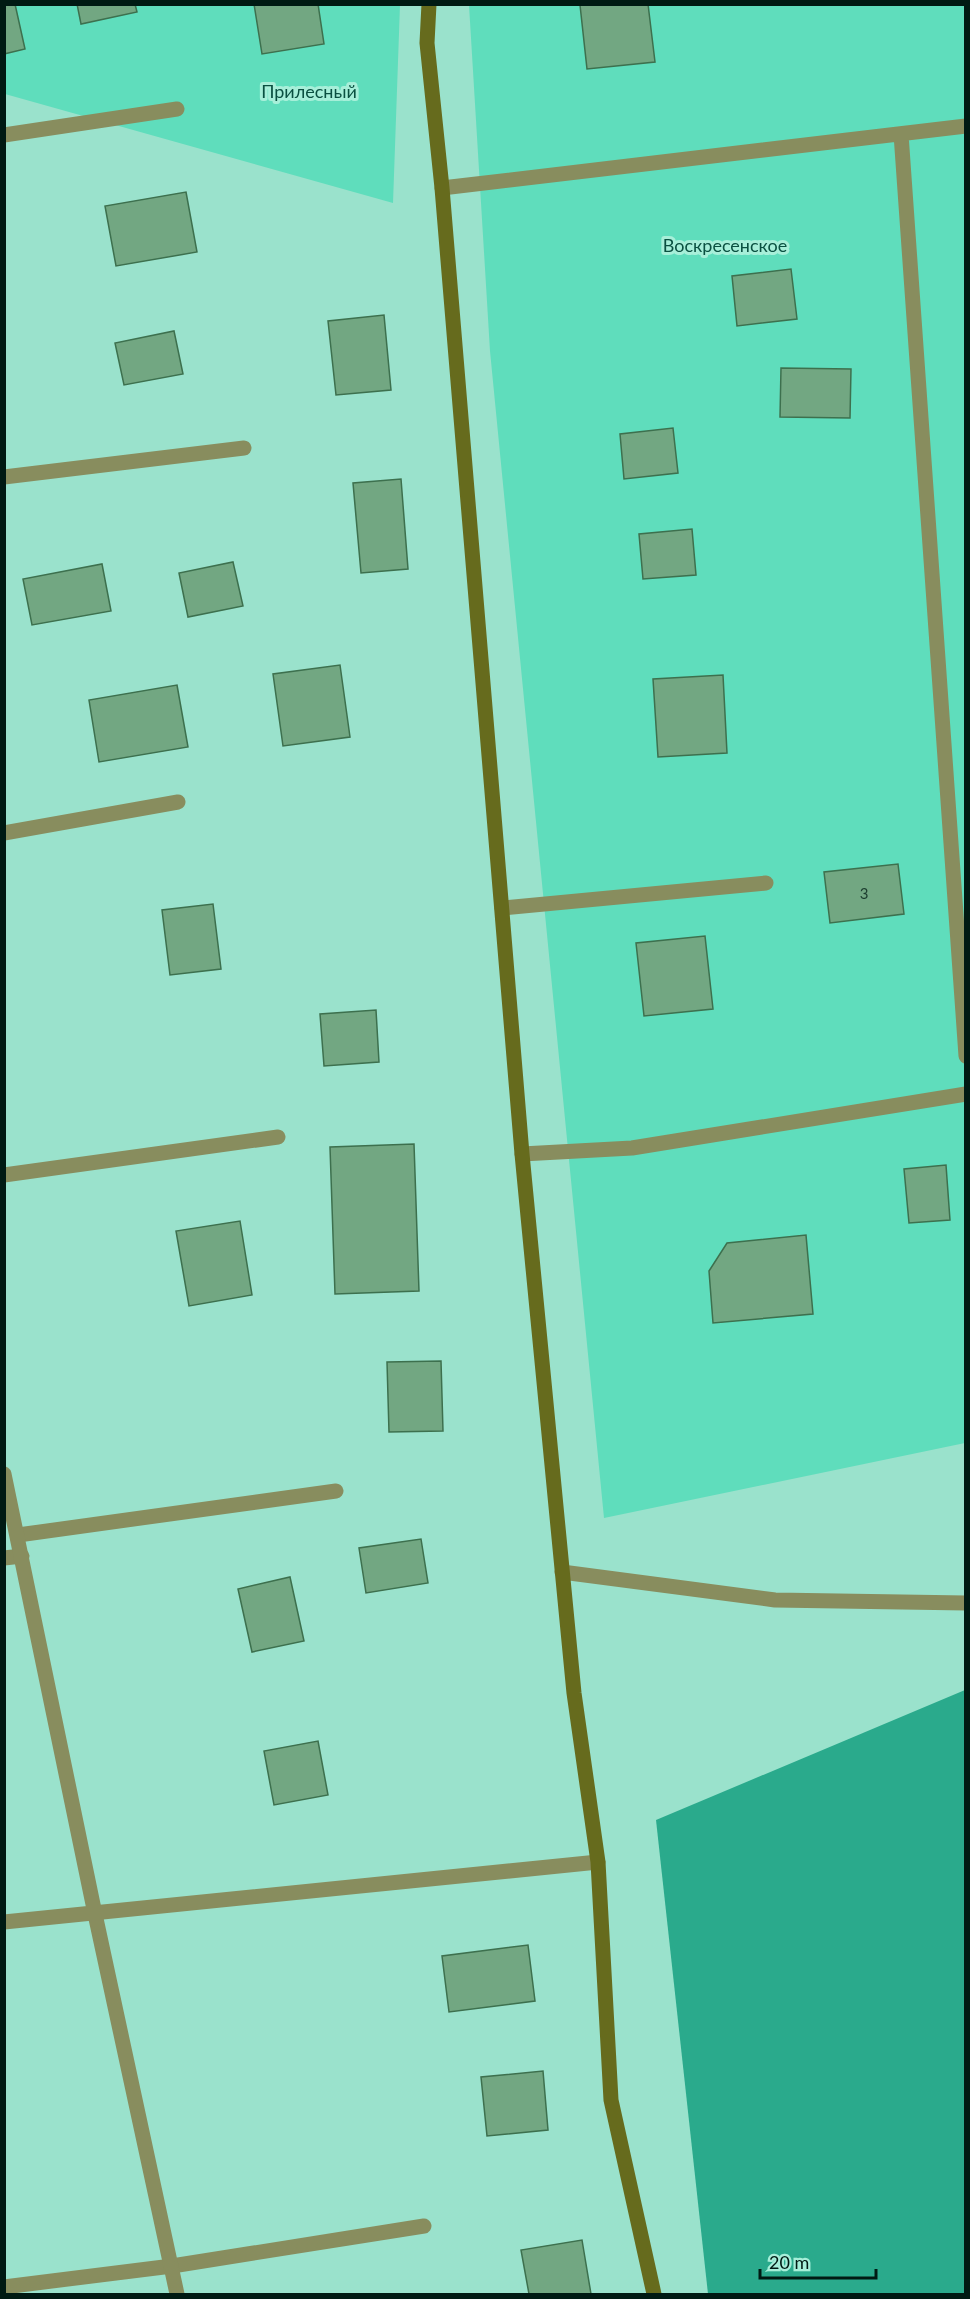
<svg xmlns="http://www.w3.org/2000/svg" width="970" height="2299" viewBox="0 0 970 2299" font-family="Lato,sans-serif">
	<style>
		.green { fill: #5fddbc }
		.forest { fill: #2aaa8c }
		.building { fill: #72a782; stroke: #3d704e; stroke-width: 1.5 }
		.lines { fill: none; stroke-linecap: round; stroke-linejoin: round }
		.lane { stroke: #888d5e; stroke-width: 15 }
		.street { stroke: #888d5e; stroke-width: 15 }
		.secondary { stroke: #666b1d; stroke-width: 15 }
		.labels { text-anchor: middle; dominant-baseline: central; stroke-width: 6; stroke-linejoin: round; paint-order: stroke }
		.number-label { font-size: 15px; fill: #1c3d2f }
		.park-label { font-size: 18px; fill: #0a5041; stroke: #a7efd9 }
	</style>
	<rect width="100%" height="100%" fill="#9ae2cc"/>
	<path class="green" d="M4,5H400L393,203L5,94Z
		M469,5H965V1443L604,1518L490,351Z"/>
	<path class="forest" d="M965,1690V2294H708L656,1820Z"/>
	<path class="building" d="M4,4H15L25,49L4,54Z
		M77,4H135L137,12L81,24Z
		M254,4H318L324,44L262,54Z
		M648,4L655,62L587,69L580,5Z
		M186,192L197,252L116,266L105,206Z
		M791,269L797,319L737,326L732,276Z
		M384,315L391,390L336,395L328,321Z
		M174,331L183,374L124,385L115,343Z
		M781,368L851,369L850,418L780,417Z
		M673,428L678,473L624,479L620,434Z
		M401,479L408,569L361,573L353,483Z
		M692,529L696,575L643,579L639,534Z
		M233,562L243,606L188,617L179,573Z
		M102,564L111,611L32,625L23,579Z
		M340,665L350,737L283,746L273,674Z
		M723,675L727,753L658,757L653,679Z
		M177,685L188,747L99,762L89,700Z
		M898,864L904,914L830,923L824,872Z
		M213,904L221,969L170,975L162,910Z
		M705,936L713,1009L644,1016L636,943Z
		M376,1010L379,1062L324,1066L320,1014Z
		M414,1144L419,1291L335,1294L330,1147Z
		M946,1165L950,1220L909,1223L904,1169Z
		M240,1221L252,1295L189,1306L176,1231Z
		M806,1235L813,1314L713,1323L709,1271L727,1243Z
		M441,1361L443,1431L389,1432L387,1362Z
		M421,1539L428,1583L366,1593L359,1548Z
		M290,1577L304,1641L252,1652L238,1589Z
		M318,1741L328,1795L274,1805L264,1751Z
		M528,1945L535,2001L449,2012L442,1956Z
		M543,2071L548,2130L487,2136L481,2077Z
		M582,2240L591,2294H529L521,2250Z"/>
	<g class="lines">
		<path class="lane" d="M4,135L177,109
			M4,477L244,448
			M4,833L178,802
			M502,908L766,883
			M4,1175L278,1137
			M18,1535L336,1491
			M4,1558L22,1556
			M562,1572L775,1600L966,1603
			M4,2287L172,2266L424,2226"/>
		<path class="street" d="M901,134L966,1056
			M442,188L966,126
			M522,1154L632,1148L966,1094
			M4,1474L95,1914L177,2294
			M4,1922L598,1862"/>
		<path class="secondary" d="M429,4L427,43L442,188L522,1154L574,1693L598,1862L611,2100L654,2294"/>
	</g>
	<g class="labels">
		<g class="number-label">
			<text x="864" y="893">3</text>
		</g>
		<g class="park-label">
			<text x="309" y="91">Прилесный</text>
			<text x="725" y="245">Воскресенское</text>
		</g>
	</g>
	<rect width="970" height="2299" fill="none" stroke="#001a13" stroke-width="12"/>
	<path d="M760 2269v9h116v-9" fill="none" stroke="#001a13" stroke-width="3"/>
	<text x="769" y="2269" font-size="18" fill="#001a13" stroke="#a7efd9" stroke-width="4.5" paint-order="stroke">20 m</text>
</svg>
